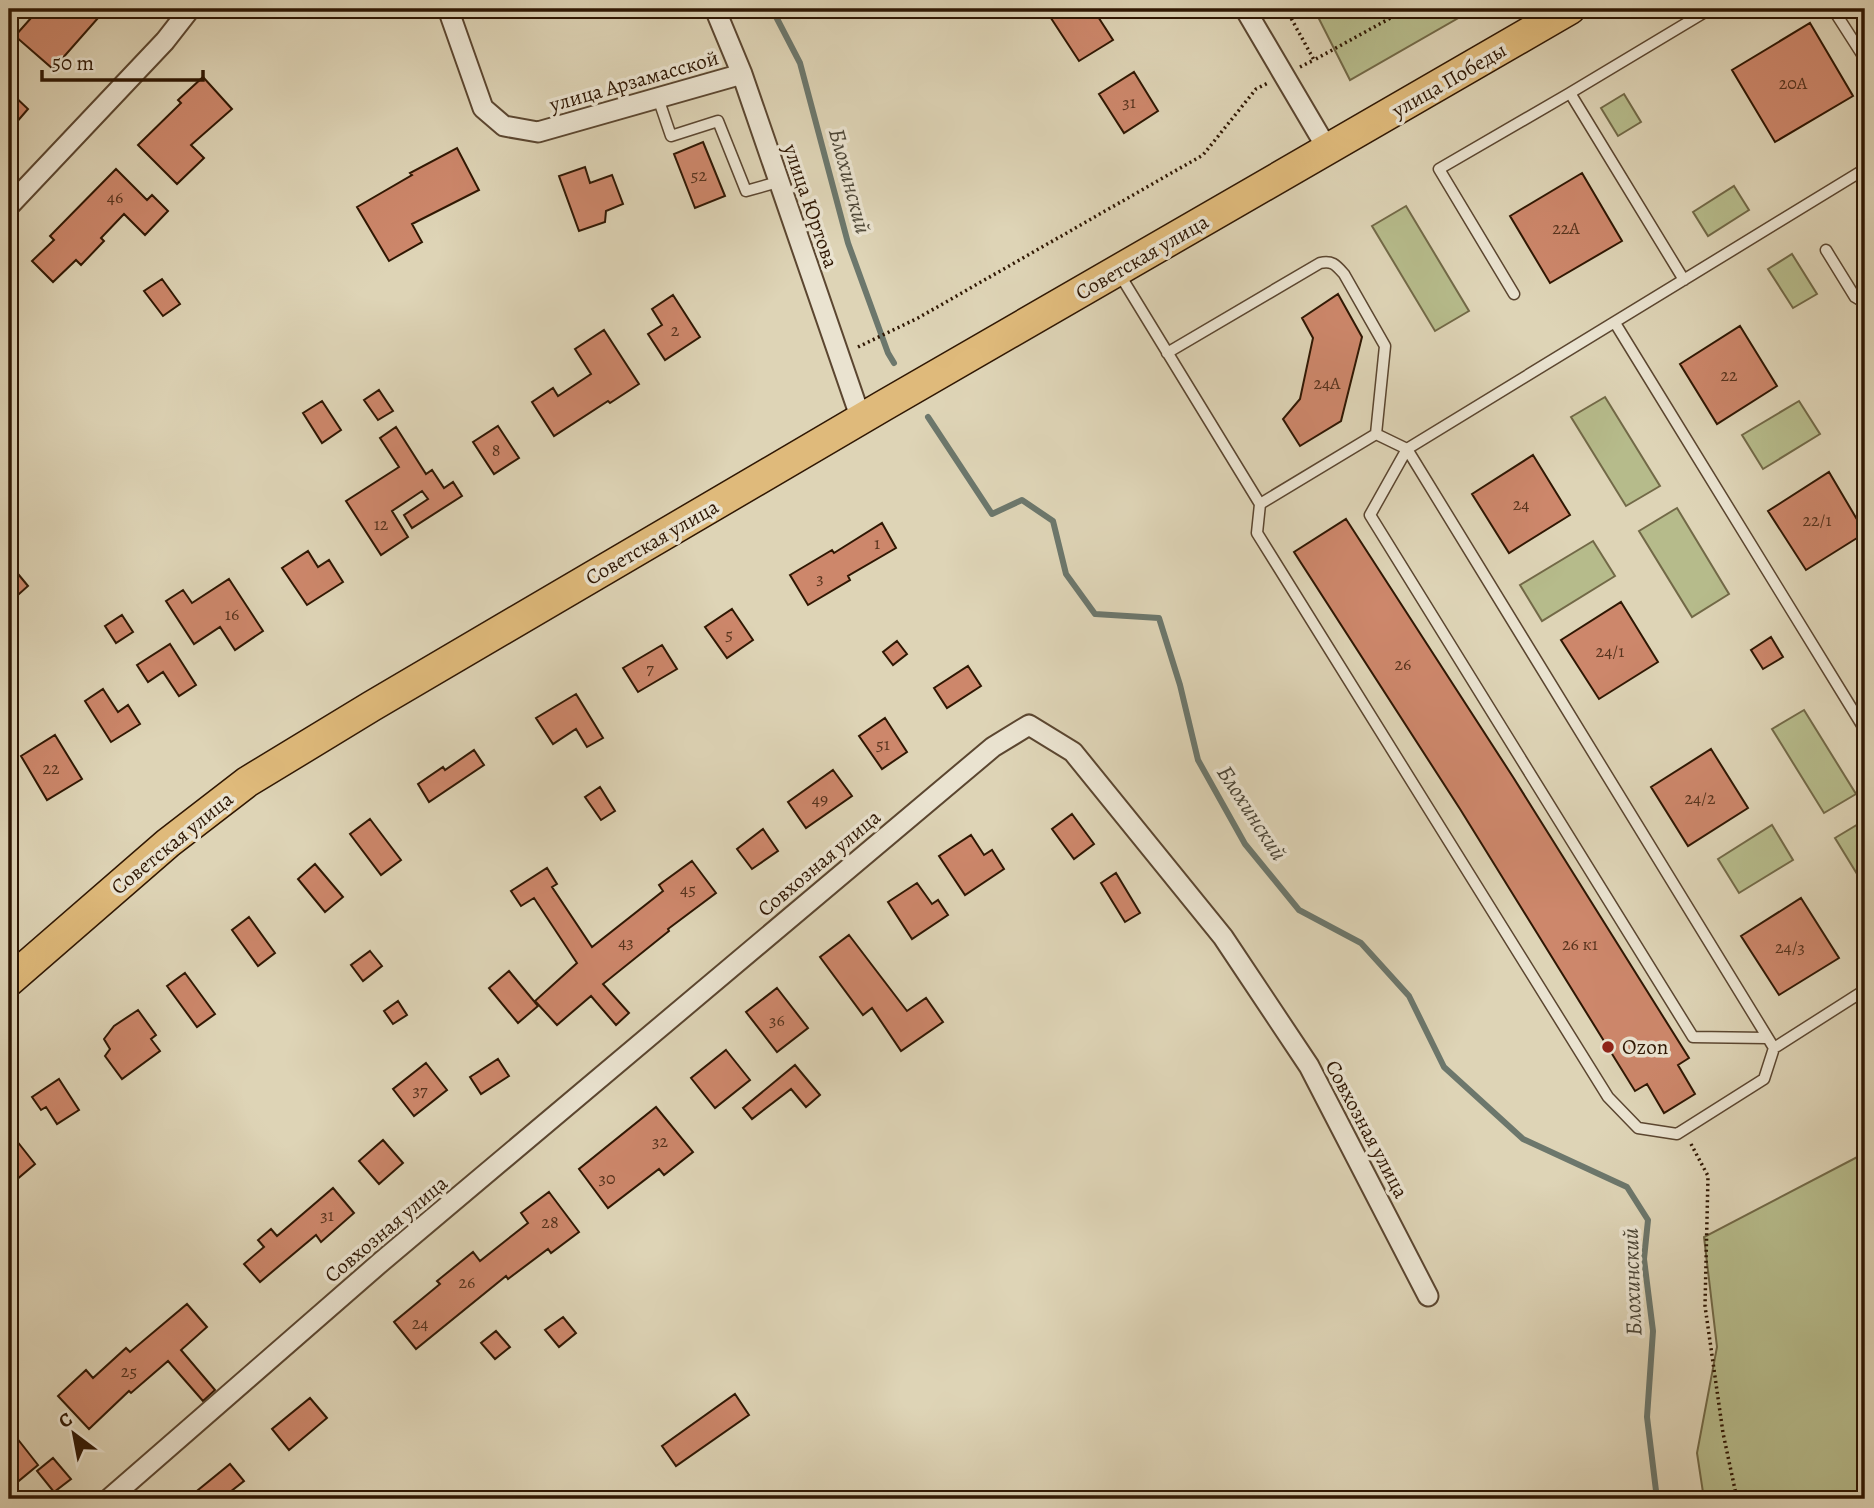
<svg xmlns="http://www.w3.org/2000/svg" width="1874" height="1508" viewBox="0 0 1874 1508" font-family="Alegreya,serif">
	<style>
		.green { fill: #b6bb8b; stroke: #726947; stroke-width: 2 }
		.lines { fill: none; stroke-linecap: round; stroke-linejoin: round }
		.stream { stroke: #6c776c; stroke-width: 6 }
		.building { fill: #cd876b; stroke: #2f1703; stroke-width: 2 }
		.service-casing { stroke: #5b4630; stroke-width: 13 }
		.minor-casing { stroke: #5b4630; stroke-width: 23 }
		.primary-casing { stroke: #2f1703; stroke-width: 33 }
		.path { stroke: #2f1703; stroke-width: 3.5; stroke-dasharray: 2 3.5; stroke-linecap: butt }
		.service { stroke: #eae3d0; stroke-width: 10 }
		.minor { stroke: #eae3d0; stroke-width: 19 }
		.primary { stroke: #dfba7b; stroke-width: 30 }
		.poi-dot { fill: #8f2418; stroke: #eae3d0; stroke-width: 2.5 }
		.labels { text-anchor: middle; dominant-baseline: central; stroke-width: 7; stroke-linejoin: round; paint-order: stroke }
		.number-label { font-size: 18px; fill: #56331d }
		.street-label { font-size: 21px; fill: #2f1703; stroke: #eae3d0 }
		.poi-label { font-size: 21px; fill: #2f1703; stroke: #eae3d0; text-anchor: start }
		.water-label { font-size: 23px; font-style: italic; fill: #4d4738; stroke: #eae3d0 }
	</style>
	<rect width="100%" height="100%" fill="#ded4b6"/>
	<filter id="stains"><feTurbulence type="fractalNoise" baseFrequency=".00286" numOctaves="4"/><feColorMatrix values="0 0 0 0 .2 0 0 0 0 .09 0 0 0 0 .02 0 0 0 .5 -.17"/></filter>
	<radialGradient id="worn" r=".72"><stop offset=".6" stop-color="#630" stop-opacity="0"/><stop offset="1" stop-color="#630" stop-opacity=".3"/></radialGradient>
	<path class="green" d="M1314,9H1474L1350,80Z
		M1624,94L1641,122L1618,136L1601,108Z
		M1734,186L1749,210L1708,236L1693,212Z
		M1406,206L1469,311L1435,331L1372,226Z
		M1792,254L1817,294L1793,308L1768,269Z
		M1605,397L1660,486L1626,506L1571,417Z
		M1799,401L1820,434L1763,469L1742,435Z
		M1677,508L1729,594L1692,617L1639,531Z
		M1593,541L1615,576L1542,621L1520,585Z
		M1804,710L1856,794L1824,813L1772,729Z
		M1865,820V887L1835,838Z
		M1772,825L1793,860L1739,893L1718,859Z
		M1865,1153V1499H1704L1697,1453L1717,1347L1704,1237Z"/>
	<g class="lines">
		<path class="stream" d="M772,9L800,63L848,243L888,353L894,363
			M928,417L992,514L1022,500L1053,521L1066,574L1095,614L1159,618L1180,685L1198,760L1245,844L1299,910L1361,943L1409,996L1444,1067L1523,1139L1627,1187L1648,1220L1644,1259L1653,1331L1647,1417L1657,1499"/>
	</g>
	<path class="building" d="M39,9H106L53,69L15,36Z
		M1045,9H1093L1113,40L1079,61Z
		M1810,23L1853,96L1775,142L1732,70Z
		M1134,72L1158,111L1124,133L1099,94Z
		M203,77L232,109L191,145L204,158L177,184L138,145L181,103L178,100Z
		M9,91L28,109L9,131Z
		M703,142L725,196L695,208L674,154Z
		M457,148L479,190L412,224L422,242L389,261L357,207L412,175L410,173Z
		M585,167L590,183L612,175L623,204L606,211L605,222L579,231L559,176Z
		M116,169L147,200L152,195L168,211L145,235L124,214L101,238L104,241L81,265L76,260L53,282L32,261L54,240L50,236Z
		M1582,173L1622,241L1550,283L1510,216Z
		M162,279L180,304L163,316L144,291Z
		M1338,294L1362,337L1341,421L1300,446L1283,419L1300,399L1313,338L1302,318Z
		M673,295L700,337L665,360L648,334L662,325L652,309Z
		M1740,326L1777,386L1717,424L1680,364Z
		M604,330L639,384L610,403L608,401L554,436L532,402L553,388L558,396L591,374L575,349Z
		M379,390L393,411L378,420L364,400Z
		M322,401L341,430L322,443L303,413Z
		M498,426L519,458L494,474L473,442Z
		M396,427L426,474L432,470L444,488L453,482L462,496L412,528L404,515L428,499L422,491L392,511L408,537L381,555L346,501L399,467L380,438Z
		M1533,455L1570,515L1509,553L1472,494Z
		M1829,472L1865,533L1806,570L1768,511Z
		M1346,519L1513,777L1689,1058L1678,1065L1695,1094L1664,1113L1647,1084L1635,1091L1460,809L1294,552Z
		M882,523L896,548L848,576L850,580L808,605L790,575L832,550L834,553Z
		M308,551L318,567L329,560L343,582L307,605L282,568Z
		M9,563L28,586L9,603Z
		M229,579L263,631L235,650L220,627L194,644L166,601L183,590L192,603Z
		M1621,602L1658,662L1599,699L1561,640Z
		M732,609L753,640L727,658L705,627Z
		M122,615L133,632L116,643L105,626Z
		M1771,637L1783,657L1763,669L1751,650Z
		M897,641L907,654L893,665L883,652Z
		M170,644L196,685L179,696L163,672L148,682L137,665Z
		M662,645L677,669L638,692L623,668Z
		M968,666L981,686L947,708L934,688Z
		M103,689L118,712L128,705L140,724L111,742L85,701Z
		M576,694L603,738L587,747L576,729L553,744L536,718Z
		M885,718L907,752L882,769L859,736Z
		M55,735L82,779L47,800L21,756Z
		M1711,749L1748,808L1688,846L1651,787Z
		M474,750L484,765L429,802L418,784L443,767L445,770Z
		M833,770L852,796L806,828L788,802Z
		M600,787L615,811L601,820L585,797Z
		M1072,814L1094,844L1074,859L1052,829Z
		M370,819L401,860L381,875L350,834Z
		M763,829L778,851L752,869L737,849Z
		M971,835L984,855L992,850L1004,869L965,895L939,856Z
		M692,861L716,893L668,929L669,931L603,984L629,1013L616,1025L591,996L557,1025L535,1001L577,963L534,898L521,906L511,891L547,868L557,884L552,887L592,947L663,891L659,885Z
		M315,864L343,897L325,912L298,879Z
		M1116,873L1140,913L1125,922L1101,883Z
		M917,883L932,904L938,900L948,915L912,939L888,902Z
		M1801,898L1839,958L1779,995L1741,936Z
		M249,917L275,953L258,966L232,930Z
		M849,935L907,1011L926,998L943,1022L901,1051L872,1008L863,1015L820,957Z
		M370,951L382,966L363,981L351,965Z
		M509,971L538,1006L518,1023L489,988Z
		M185,973L215,1014L197,1027L167,986Z
		M777,988L808,1028L777,1052L746,1012Z
		M398,1001L407,1015L393,1024L384,1011Z
		M138,1010L156,1035L151,1039L160,1051L122,1079L105,1056L110,1049L104,1039L114,1026Z
		M726,1050L750,1080L715,1108L691,1078Z
		M498,1059L509,1076L481,1094L470,1077Z
		M426,1063L447,1090L414,1116L393,1089Z
		M795,1065L820,1095L806,1107L791,1089L752,1119L743,1108Z
		M59,1079L79,1110L57,1124L46,1107L41,1110L32,1097Z
		M656,1107L693,1152L664,1175L659,1169L608,1208L579,1169Z
		M9,1131L35,1164L9,1186Z
		M383,1140L403,1163L379,1184L359,1161Z
		M333,1188L354,1213L321,1242L316,1235L260,1282L244,1264L264,1247L258,1240L271,1229L277,1236Z
		M549,1192L579,1232L551,1253L548,1249L508,1279L506,1276L416,1349L394,1322L440,1284L437,1281L473,1252L480,1261L528,1223L521,1213Z
		M187,1304L207,1327L181,1350L215,1390L203,1401L168,1361L131,1393L129,1391L89,1429L58,1396L86,1370L93,1378L126,1348L130,1352Z
		M563,1317L576,1333L559,1347L545,1330Z
		M496,1331L510,1347L495,1359L481,1343Z
		M735,1394L749,1415L676,1466L662,1446Z
		M310,1398L327,1418L289,1450L272,1429Z
		M9,1428L38,1465L9,1489Z
		M53,1458L71,1479L54,1492L37,1471Z
		M230,1464L244,1481L221,1499H187Z"/>
	<g class="lines">
		<defs>
			<path id="service" d="M1833,9L1865,59
				M1570,93L1710,9
				M658,98L671,136L718,121L746,191L778,182
				M1865,169L1407,449L1774,1048L1865,990
				M1826,250L1855,297L1865,303
				M1120,275L1260,504L1376,434L1407,449L1370,515L1693,1037L1767,1038
				M1514,294L1439,169L1570,93L1684,280
				M1615,323L1865,730
				M1167,353L1320,263C1332,260 1336,265 1344,274L1385,346L1376,434
				M1260,504L1257,533L1608,1097L1638,1128L1677,1134L1764,1079L1774,1048"/>
			<path id="minor" d="M448,9L483,108L504,126L538,132L742,74
				M715,9L742,74L861,419
				M1245,9L1328,150
				M9,206L165,41L190,9
				M109,1499L381,1262L993,747L1029,725L1073,752L1223,937L1309,1066L1428,1296"/>
			<path id="primary" d="M9,981L168,843L247,782L372,706L883,406L1570,9"/>
		</defs>
		<use href="#service" class="service-casing"/>
		<use href="#minor" class="minor-casing"/>
		<use href="#primary" class="primary-casing"/>
		<path class="path" d="M1286,9L1314,60L1407,9
			M1300,67L1314,60
			M858,347L918,318L1203,155L1256,89L1268,83
			M1691,1144L1708,1176L1705,1306L1723,1433L1737,1499"/>
		<use href="#service" class="service"/>
		<use href="#minor" class="minor"/>
		<use href="#primary" class="primary"/>
	</g>
	<circle class="poi-dot" cx="1608" cy="1047" r="7"/>
	<g class="labels">
		<g class="number-label">
			<text x="1793" y="83">20А</text>
			<text x="1129" y="102">31</text>
			<text x="699" y="175">52</text>
			<text x="115" y="197">46</text>
			<text x="1566" y="228">22А</text>
			<text x="675" y="330">2</text>
			<text x="1729" y="375">22</text>
			<text x="1327" y="383">24А</text>
			<text x="496" y="450">8</text>
			<text x="1521" y="504">24</text>
			<text x="1817" y="520">22/1</text>
			<text x="381" y="524">12</text>
			<text x="877" y="543">1</text>
			<text x="820" y="578">3</text>
			<text x="232" y="614">16</text>
			<text x="729" y="634">5</text>
			<text x="1610" y="651">24/1</text>
			<text x="1403" y="664">26</text>
			<text x="650" y="668">7</text>
			<text x="883" y="744">51</text>
			<text x="51" y="768">22</text>
			<text x="1700" y="798">24/2</text>
			<text x="820" y="799">49</text>
			<text x="688" y="889">45</text>
			<text x="626" y="942">43</text>
			<text x="1580" y="944">26 к1</text>
			<text x="1790" y="947">24/3</text>
			<text x="777" y="1020">36</text>
			<text x="420" y="1090">37</text>
			<text x="660" y="1141">32</text>
			<text x="607" y="1178">30</text>
			<text x="327" y="1215">31</text>
			<text x="550" y="1222">28</text>
			<text x="467" y="1282">26</text>
			<text x="420" y="1323">24</text>
			<text x="129" y="1371">25</text>
		</g>
		<g class="street-label">
			<text transform="translate(1449 80) rotate(-30)">улица Победы</text>
			<text transform="translate(634 81) rotate(-16)">улица Арзамасской</text>
			<text transform="translate(811 206) rotate(71)">улица Юртова</text>
			<text transform="translate(1142 257) rotate(-30)">Советская улица</text>
			<text transform="translate(652 542) rotate(-30)">Советская улица</text>
			<text transform="translate(172 843) rotate(-39)">Советская улица</text>
			<text transform="translate(819 863) rotate(-40)">Совхозная улица</text>
			<text transform="translate(1367 1129) rotate(62)">Совхозная улица</text>
			<text transform="translate(386 1229) rotate(-40)">Совхозная улица</text>
		</g>
		<g class="poi-label">
			<text x="1622" y="1047">Ozon</text>
		</g>
		<g class="water-label">
			<text transform="translate(850 181) rotate(75)">Блохинский</text>
			<text transform="translate(1252 813) rotate(57)">Блохинский</text>
			<text transform="translate(1632 1282) rotate(-92)">Блохинский</text>
		</g>
	</g>
	<rect width="1874" height="1508" fill="none" stroke="#ded4b6" stroke-width="35"/>
	<rect x="10" y="10" width="1853" height="1487" fill="none" stroke="#2f1703" stroke-width="3.5"/>
	<rect x="18" y="18" width="1839" height="1473" fill="none" stroke="#2f1703" stroke-width="2"/>
	<g transform="translate(74 1434) rotate(328)" stroke="#eae3d0" stroke-width="5" paint-order="stroke">
	<path d="M0-5L12 26L0 18L-12 26Z" fill="#2f1703"/>
	<text y="-10" font-size="19" font-weight="bold" text-anchor="middle" fill="#2f1703">С</text>
	</g>
	<path d="M42 70v10h161v-10" fill="none" stroke="#2f1703" stroke-width="3.5"/>
	<text x="52" y="70" font-size="21" fill="#2f1703" stroke="#eae3d0" stroke-width="5" paint-order="stroke">50 m</text>
	<rect width="100%" height="100%" filter="url(#stains)"/>
	<rect width="100%" height="100%" fill="url(#worn)"/>
</svg>
